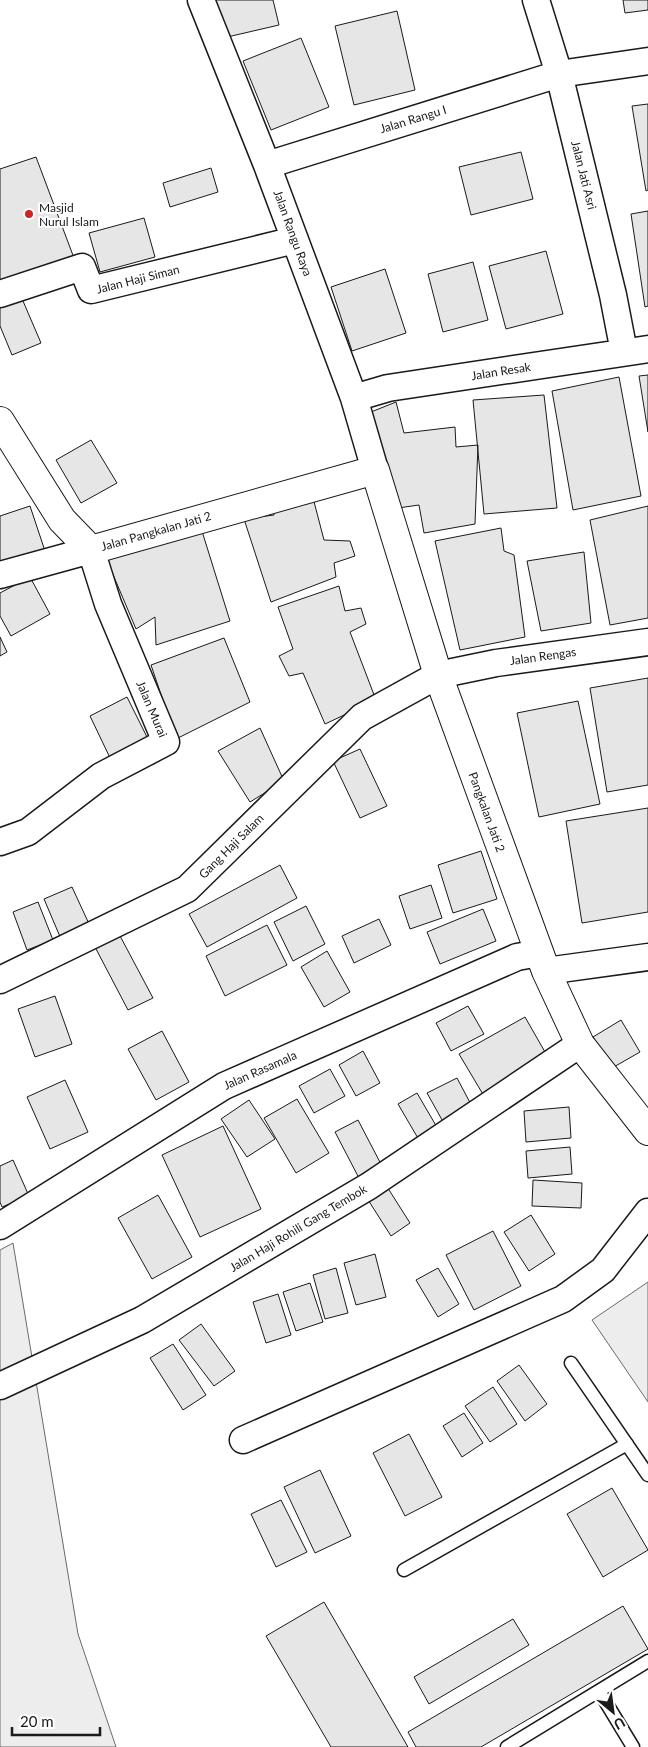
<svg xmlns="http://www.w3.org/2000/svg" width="648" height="1747" viewBox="0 0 648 1747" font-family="Lato,sans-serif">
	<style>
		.green { fill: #ededed; stroke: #6a6a6a }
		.building { fill: #e6e6e6; stroke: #1a1a1a }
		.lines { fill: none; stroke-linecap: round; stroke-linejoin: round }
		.lane-casing { stroke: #1a1a1a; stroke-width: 15 }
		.street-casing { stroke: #1a1a1a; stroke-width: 29 }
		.secondary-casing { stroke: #1a1a1a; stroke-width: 30 }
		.lane { stroke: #fff; stroke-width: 12 }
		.street { stroke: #fff; stroke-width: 26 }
		.secondary { stroke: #fff; stroke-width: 28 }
		.poi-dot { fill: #c62828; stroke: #fff; stroke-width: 2 }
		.labels { text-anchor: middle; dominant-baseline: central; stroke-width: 4; stroke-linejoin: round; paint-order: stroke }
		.street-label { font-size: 12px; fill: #1a1a1a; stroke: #fff }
		.poi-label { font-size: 12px; fill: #1a1a1a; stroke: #fff; text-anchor: start }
	</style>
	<rect width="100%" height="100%" fill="#fff"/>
	<path class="green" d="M13,1243L78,1634L116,1747H0V1250Z
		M648,1282V1402L592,1320Z"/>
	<path class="building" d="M215,0H273L279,25L223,38Z
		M623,0H648V10L625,13Z
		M397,11L415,90L354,105L335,26Z
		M301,38L329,107L271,130L243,61Z
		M648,104V190L646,191L632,106Z
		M521,152L533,199L471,215L459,167Z
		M36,157L74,258L0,283V169Z
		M211,168L218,192L170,207L163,183Z
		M648,211V306L645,307L631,214Z
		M144,218L155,257L100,272L89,233Z
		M546,251L563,314L506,329L489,266Z
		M473,262L488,320L443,332L428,274Z
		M385,269L406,333L352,351L331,287Z
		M20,294L41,343L12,355L0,326V303Z
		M648,375V432L639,376Z
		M619,377L641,496L573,510L552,391Z
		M544,395L557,508L484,514L473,400Z
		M396,402L404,433L455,427L456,447L478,445L475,524L424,533L419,505L398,508L366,414Z
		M91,440L117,483L81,503L56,460Z
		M312,494L324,540L350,541L355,556L334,563L336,577L271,602L244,519L274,515L273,506Z
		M30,506L46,554L0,569V516Z
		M648,506V618L610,625L590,520Z
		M201,528L230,621L156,645L155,617L136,629L106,558Z
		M501,528L504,551L514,555L525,637L460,650L435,541Z
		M584,552L591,623L541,631L527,561Z
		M30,577L50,614L11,636L0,616V593Z
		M339,586L345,611L361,608L366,624L350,632L376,700L325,724L303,673L289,676L279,656L293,649L278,607Z
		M0,637L7,652L0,656Z
		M224,638L250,702L176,739L151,665Z
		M648,678V785L607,792L590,688Z
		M127,697L150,743L112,762L90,716Z
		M578,701L600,804L539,817L517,713Z
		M260,728L284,781L250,802L218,751Z
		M360,749L387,806L360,818L333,761Z
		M648,808V912L582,923L566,821Z
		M481,851L497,899L453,913L438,865Z
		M280,865L297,898L207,947L189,914Z
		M431,885L442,918L410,929L399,896Z
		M72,887L90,926L61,939L44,899Z
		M38,902L53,940L27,950L13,912Z
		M306,906L325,944L293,961L274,922Z
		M483,909L496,941L440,964L427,932Z
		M379,919L391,945L354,963L342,936Z
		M267,925L287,965L225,996L206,956Z
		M119,934L153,998L128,1010L95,947Z
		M327,951L350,992L324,1007L301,967Z
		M55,996L72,1044L35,1057L18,1009Z
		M468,1006L484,1034L451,1051L436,1023Z
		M525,1017L549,1059L484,1096L459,1054Z
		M621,1020L640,1052L612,1068L593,1037Z
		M162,1031L189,1082L156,1100L128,1049Z
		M363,1051L380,1083L356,1096L339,1065Z
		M330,1069L345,1096L314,1113L299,1086Z
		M457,1078L475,1112L446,1127L427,1093Z
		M65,1080L88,1132L50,1149L27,1097Z
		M417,1093L438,1129L419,1140L398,1104Z
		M297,1099L329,1153L296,1173L264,1118Z
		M249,1100L275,1139L247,1157L221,1119Z
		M569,1107L571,1138L526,1142L524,1111Z
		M358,1120L383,1168L360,1180L335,1132Z
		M223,1126L261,1209L200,1237L162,1155Z
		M570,1147L572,1174L528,1178L526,1151Z
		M13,1160L29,1196L2,1207L0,1202V1166Z
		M533,1180L582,1183L581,1208L532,1206Z
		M384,1182L410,1223L391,1236L365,1195Z
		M158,1195L192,1257L152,1279L118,1218Z
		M531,1215L555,1254L529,1271L504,1232Z
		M493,1231L521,1286L474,1310L446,1255Z
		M375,1254L386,1297L356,1305L344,1263Z
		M336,1268L348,1313L325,1319L313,1275Z
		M438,1268L459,1304L438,1317L416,1280Z
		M310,1283L323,1322L296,1331L283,1292Z
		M278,1294L291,1335L266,1343L253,1302Z
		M201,1324L235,1371L214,1386L179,1340Z
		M173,1344L206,1395L183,1410L150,1358Z
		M519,1365L547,1404L525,1421L497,1381Z
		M493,1387L517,1424L490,1442L465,1406Z
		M464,1413L483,1443L462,1457L443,1426Z
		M409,1434L442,1497L405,1516L373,1453Z
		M320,1470L351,1536L315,1553L284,1487Z
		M612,1488L648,1550L603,1577L567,1514Z
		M281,1500L307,1552L276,1567L251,1514Z
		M324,1602L408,1747H331L266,1636Z
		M623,1606L648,1649L481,1747H416L408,1732Z
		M513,1619L529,1645L429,1704L414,1677Z"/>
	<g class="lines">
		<defs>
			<path id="lane" d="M571,1363L648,1475
				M404,1570L627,1444
				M599,1691L633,1747
				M507,1747L648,1661"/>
			<path id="street" d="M201,0L267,165L354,398L375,470
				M536,0L559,74L613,295L624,352
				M267,165L559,74L648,61
				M0,294L82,267L91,290L295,240
				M354,398L388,388L648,349
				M0,575L91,550L108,604L166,742L101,776L28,832L0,842
				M546,971L648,957
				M0,980L187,889L362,717L438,675L496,663L648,642
				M0,1226L224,1086L517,957L539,953
				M0,1386L142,1320L369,1186L580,1044
				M243,1440L563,1299L603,1270L648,1212"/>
			<path id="secondary" d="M0,421L62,520L91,550L375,470L438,675L546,971L580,1044L648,1131"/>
		</defs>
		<use href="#lane" class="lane-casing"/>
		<use href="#street" class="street-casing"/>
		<use href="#secondary" class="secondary-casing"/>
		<use href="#lane" class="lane"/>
		<use href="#street" class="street"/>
		<use href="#secondary" class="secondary"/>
	</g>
	<circle class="poi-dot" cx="29" cy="214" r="5"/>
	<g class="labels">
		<g class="street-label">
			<text transform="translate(413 119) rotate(-17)">Jalan Rangu I</text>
			<text transform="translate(584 175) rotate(76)">Jalan Jati Asri</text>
			<text transform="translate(293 233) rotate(70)">Jalan Rangu Raya</text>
			<text transform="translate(138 279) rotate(-14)">Jalan Haji Siman</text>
			<text transform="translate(501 371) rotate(-9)">Jalan Resak</text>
			<text transform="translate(156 531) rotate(-16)">Jalan Pangkalan Jati 2</text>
			<text transform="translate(543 656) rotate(-8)">Jalan Rengas</text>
			<text transform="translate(152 709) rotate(67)">Jalan Murai</text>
			<text transform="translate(487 812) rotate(70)">Pangkalan Jati 2</text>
			<text transform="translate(231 846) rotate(-45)">Gang Haji Salam</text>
			<text transform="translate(260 1070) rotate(-24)">Jalan Rasamala</text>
			<text transform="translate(298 1228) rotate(-31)">Jalan Haji Rohili Gang Tembok</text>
		</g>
		<g class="poi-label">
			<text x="39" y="207">Masjid<tspan x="39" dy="14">Nurul Islam</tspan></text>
		</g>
	</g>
	<g transform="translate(613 1712) rotate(151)" stroke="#ffffff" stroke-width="4" paint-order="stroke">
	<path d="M0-4L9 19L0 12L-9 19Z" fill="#1a1a1a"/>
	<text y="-8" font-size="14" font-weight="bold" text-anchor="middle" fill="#1a1a1a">U</text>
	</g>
	<path d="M12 1727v8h88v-8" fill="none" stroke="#1a1a1a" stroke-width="2.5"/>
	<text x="20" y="1727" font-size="15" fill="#1a1a1a" stroke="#ffffff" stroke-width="4" paint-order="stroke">20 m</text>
</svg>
